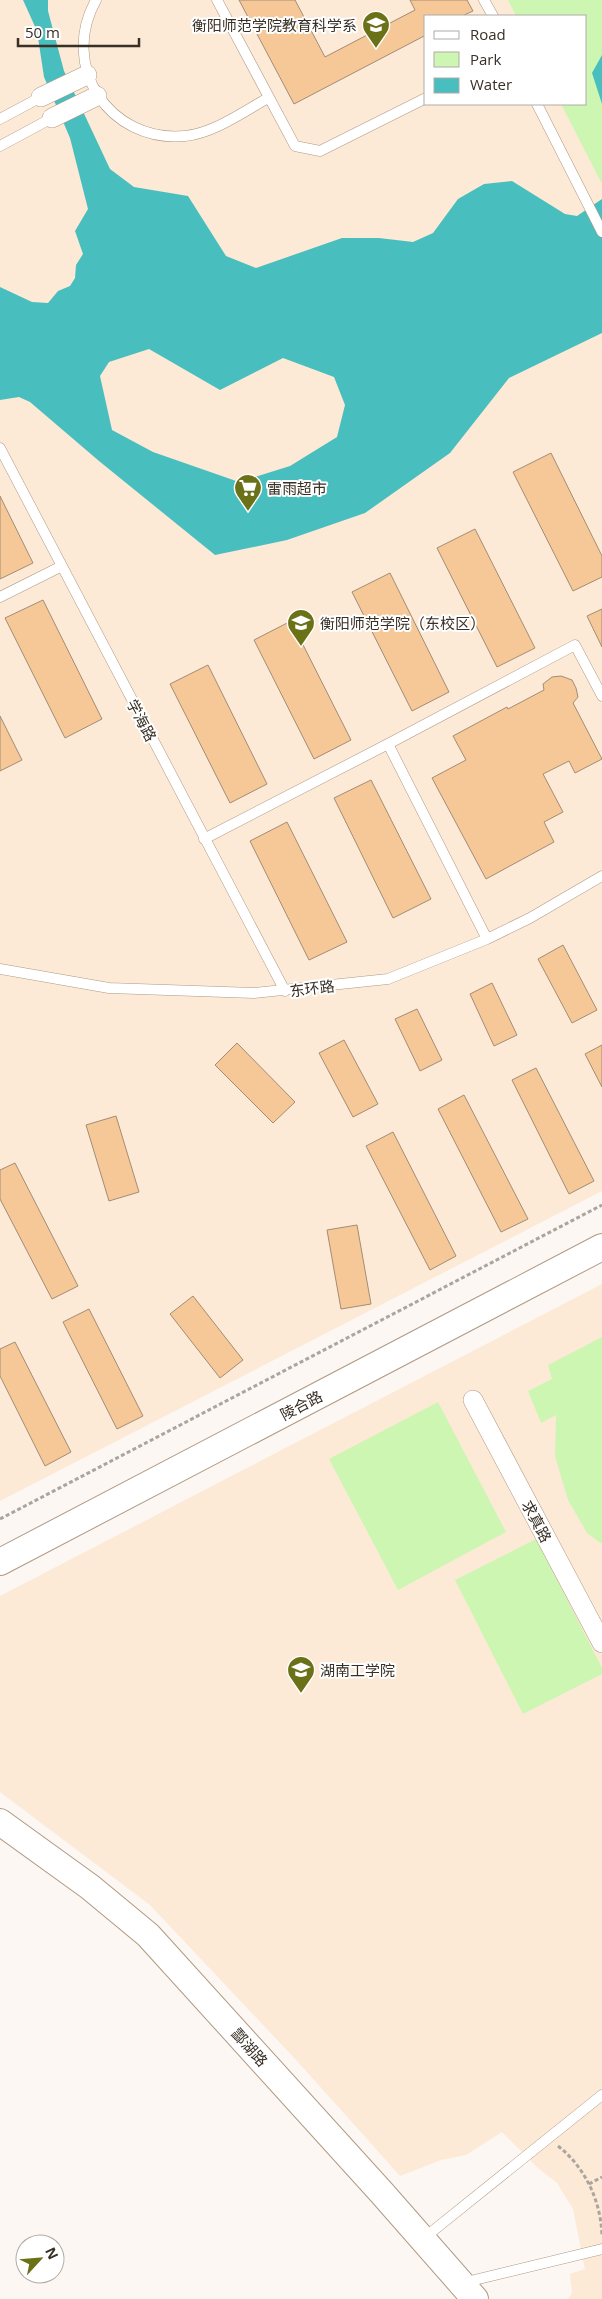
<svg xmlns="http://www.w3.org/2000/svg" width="602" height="2299" viewBox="0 0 602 2299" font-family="'Open Sans','Noto Sans SC',sans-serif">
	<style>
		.built { fill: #fcead7; fill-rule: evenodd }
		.green { fill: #cdf6b3 }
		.water { fill: #49bebe; fill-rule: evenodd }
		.building { fill: #f7c897; stroke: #a28c75 }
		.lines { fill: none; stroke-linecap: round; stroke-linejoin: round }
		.lane-casing { stroke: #b09982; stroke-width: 11 }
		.street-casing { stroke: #b09982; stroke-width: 20 }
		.secondary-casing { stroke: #b09982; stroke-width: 28 }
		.path { stroke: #aca59e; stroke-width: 3; stroke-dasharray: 4 2.5; stroke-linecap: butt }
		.lane { stroke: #fff; stroke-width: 10 }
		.street { stroke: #fff; stroke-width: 19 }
		.secondary { stroke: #fff; stroke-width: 26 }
		.labels { text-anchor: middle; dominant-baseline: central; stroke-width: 4; stroke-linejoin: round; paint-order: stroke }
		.poi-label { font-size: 15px; fill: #382f25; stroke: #fff; text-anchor: start }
		.street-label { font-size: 15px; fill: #382f25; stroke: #fff }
	</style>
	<rect width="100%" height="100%" fill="#fcf7f2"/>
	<path class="built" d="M0,0H602V1191L0,1501ZM426,16H586V104H426Z
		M602,1284V2299H568L572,2293L570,2274L585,2269L573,2209L557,2183L538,2168L502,2132L466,2155L441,2160L400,2176L298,2062L150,1905L0,1792V1596Z"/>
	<path class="green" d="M508,0H602V184L561,104H586V16H516Z
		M602,1337V1544L587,1533L568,1500L555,1456L556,1415L541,1423L528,1391L552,1379L548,1365Z
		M438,1402L506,1532L398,1590L329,1459Z
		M536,1539L602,1668V1674L523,1714L455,1580Z"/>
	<path class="water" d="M23,0H48V11L64,71L110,169L134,187L188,196L226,256L256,268L342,238H379L413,242L433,233L458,199L484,184L512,181L565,214L577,216L602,199V333L509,378L450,453L365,513L287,540L215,555L99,461L30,402L19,397L0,400V287L32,302L48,303L58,291L70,286L75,278L76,265L83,254L75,231L88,209L70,138L44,77L37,31ZM149,349L220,390L283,358L334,377L345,405L337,437L290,466L239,482L153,452L112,430L100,376L109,362Z
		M602,55V104L592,73Z"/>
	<path class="building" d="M239,0H295L325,57L415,10L410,0H467L473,11L462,16H426V35L294,104Z
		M551,453L602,556V577L573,591L513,472Z
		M0,496L33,563L0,579Z
		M475,529L535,648L497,667L437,548Z
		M390,573L449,692L412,711L352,592Z
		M43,600L102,719L65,738L5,618Z
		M602,609V647L587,616Z
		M291,621L351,740L314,759L254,640Z
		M208,665L267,784L230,803L170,684Z
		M561,676L572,680L576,688L578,697L573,703L602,759L575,773L569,761L543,774L563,812L544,822L554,842L486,879L432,778L466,760L453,736L507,707L508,709L544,690L543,684L552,677Z
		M0,716L22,760L0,771Z
		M371,780L431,899L393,918L334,798Z
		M287,822L347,942L309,960L250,841Z
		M563,945L597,1010L572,1023L538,959Z
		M492,983L517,1035L494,1046L470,994Z
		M417,1009L442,1060L420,1071L395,1019Z
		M344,1040L378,1104L353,1117L319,1053Z
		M237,1043L295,1102L273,1123L215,1065Z
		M602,1045V1087L585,1054Z
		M536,1068L594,1181L569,1194L512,1080Z
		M464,1095L528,1219L501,1232L438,1109Z
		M116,1116L139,1192L109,1201L86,1125Z
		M393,1132L456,1256L430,1270L366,1146Z
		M15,1163L78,1286L52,1299L0,1199V1170Z
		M357,1225L371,1304L341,1309L327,1230Z
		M193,1296L243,1360L220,1378L170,1314Z
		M89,1309L143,1416L117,1429L63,1322Z
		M15,1342L71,1452L45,1466L0,1376V1349Z"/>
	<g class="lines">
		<defs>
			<path id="lane" d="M96,0C59,66 109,143 185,136C214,133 243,112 268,98
				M217,0L295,146L320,151L426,98
				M484,0L493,16
				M537,104L602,232
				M0,119L41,97
				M0,146L52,118
				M0,448L285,991
				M0,597L62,566
				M388,744L487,939
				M204,839L388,744L575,645L602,696
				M0,969L109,988L254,993L388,979L487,939L530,918L602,876
				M424,2238L602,2095
				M462,2283L602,2249"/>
			<path id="street" d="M41,97L87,75
				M52,118L97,96
				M473,1400L602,1643"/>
			<path id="secondary" d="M0,1562L602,1247
				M0,1822L90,1887L148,1935L382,2193L475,2299"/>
		</defs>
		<use href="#lane" class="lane-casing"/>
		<use href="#street" class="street-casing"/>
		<use href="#secondary" class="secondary-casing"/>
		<path class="path" d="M0,1519L602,1205
			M558,2146C586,2168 601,2202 602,2236
			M589,2184L602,2177"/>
		<use href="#lane" class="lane"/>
		<use href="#street" class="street"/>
		<use href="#secondary" class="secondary"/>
	</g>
	<defs>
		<symbol id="school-pin" viewBox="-11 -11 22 30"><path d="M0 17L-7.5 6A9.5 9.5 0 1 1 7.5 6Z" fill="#6b7117" stroke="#fff"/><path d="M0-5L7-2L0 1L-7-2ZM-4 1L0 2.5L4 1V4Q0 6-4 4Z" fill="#fff"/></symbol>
		<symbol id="supermarket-pin" viewBox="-11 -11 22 30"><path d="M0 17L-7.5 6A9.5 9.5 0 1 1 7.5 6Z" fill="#6b7117" stroke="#fff"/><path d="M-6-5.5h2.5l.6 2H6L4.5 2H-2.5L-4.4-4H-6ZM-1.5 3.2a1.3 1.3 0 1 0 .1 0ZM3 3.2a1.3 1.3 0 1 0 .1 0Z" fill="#fff"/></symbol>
		<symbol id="university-pin" viewBox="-11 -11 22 30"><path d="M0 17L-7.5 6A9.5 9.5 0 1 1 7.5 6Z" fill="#6b7117" stroke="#fff"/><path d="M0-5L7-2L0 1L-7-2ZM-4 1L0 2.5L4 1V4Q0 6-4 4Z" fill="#fff"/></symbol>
	</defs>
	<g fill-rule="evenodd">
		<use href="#school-pin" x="360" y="9" width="32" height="43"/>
		<use href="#supermarket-pin" x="232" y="472" width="32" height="43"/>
		<use href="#university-pin" x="285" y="607" width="32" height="43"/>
		<use href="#university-pin" x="285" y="1654" width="32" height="43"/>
	</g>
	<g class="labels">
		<g class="poi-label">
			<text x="357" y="25" text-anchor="end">衡阳师范学院教育科学系</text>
			<text x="267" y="488">雷雨超市</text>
			<text x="320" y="623">衡阳师范学院（东校区）</text>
			<text x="320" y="1670">湖南工学院</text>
		</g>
		<g class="street-label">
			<text transform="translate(142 720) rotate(62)">学海路</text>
			<text transform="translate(312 988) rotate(-7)">东环路</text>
			<text transform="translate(301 1405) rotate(-28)">陵合路</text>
			<text transform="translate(537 1521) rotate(62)">求真路</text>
			<text transform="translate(250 2047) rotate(48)">酃湖路</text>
		</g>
	</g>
	<rect x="424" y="15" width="162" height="90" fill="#ffffff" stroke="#afaca8"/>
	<rect x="434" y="31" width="25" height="8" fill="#ffffff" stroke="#afaca8"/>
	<text x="470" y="40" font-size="15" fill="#382f25">Road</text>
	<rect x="434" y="52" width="25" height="15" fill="#cdf6b3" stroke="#afaca8"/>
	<text x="470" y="65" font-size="15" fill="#382f25">Park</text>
	<rect x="434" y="78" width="25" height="15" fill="#49bebe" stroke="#afaca8"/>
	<text x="470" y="90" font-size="15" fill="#382f25">Water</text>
	<g transform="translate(40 2259) rotate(64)"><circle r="24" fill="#ffffff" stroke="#afaca8"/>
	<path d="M0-4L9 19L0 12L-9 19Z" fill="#6b7117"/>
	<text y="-8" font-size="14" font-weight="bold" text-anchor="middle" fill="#382f25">N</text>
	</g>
	<path d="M18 38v8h121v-8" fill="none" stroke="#382f25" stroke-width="2.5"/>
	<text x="25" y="38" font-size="15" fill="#382f25" stroke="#ffffff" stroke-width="4" paint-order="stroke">50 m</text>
</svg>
